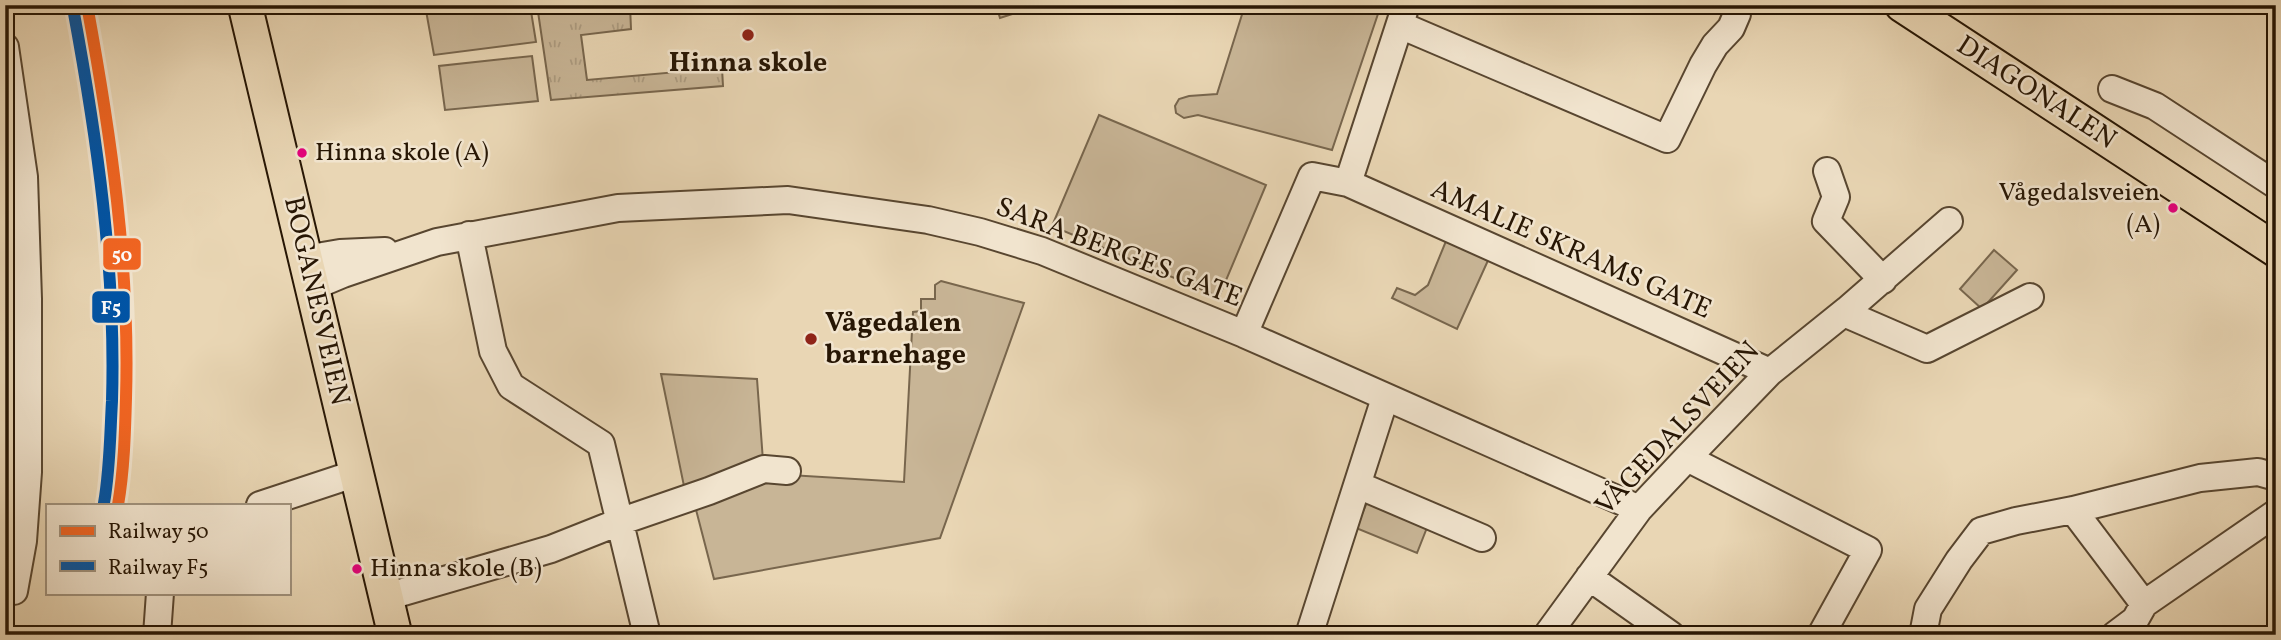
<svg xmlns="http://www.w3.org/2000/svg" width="2281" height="640" viewBox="0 0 2281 640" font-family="Vollkorn,serif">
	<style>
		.grass { fill: url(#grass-tufts); stroke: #78664d; stroke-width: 2 }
		.green { fill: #c8b596; stroke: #78664d; stroke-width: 2 }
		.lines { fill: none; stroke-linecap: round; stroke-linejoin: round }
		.minor-casing { stroke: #584630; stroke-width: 30 }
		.major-casing { stroke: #271604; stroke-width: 37 }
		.minor { stroke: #f1e4ce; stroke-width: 26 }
		.major { stroke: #e9d6b4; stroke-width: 33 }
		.rail-1-casing { stroke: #f1e4ce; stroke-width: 18 }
		.rail-2-casing { stroke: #f1e4ce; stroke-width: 18 }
		.rail-1 { stroke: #f26522; stroke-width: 12 }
		.rail-2 { stroke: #0054a6; stroke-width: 12 }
		.poi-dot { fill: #8f2418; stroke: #f1e4ce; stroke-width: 2.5 }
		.bus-dot { fill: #e5007d; stroke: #f1e4ce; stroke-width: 2.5 }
		.labels { text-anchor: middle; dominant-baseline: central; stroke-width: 5; stroke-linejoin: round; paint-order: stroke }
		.bus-label { font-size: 26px; fill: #271604; stroke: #f1e4ce; text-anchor: start }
		.poi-label { font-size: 28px; font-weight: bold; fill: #271604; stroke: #f1e4ce }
		.street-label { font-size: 28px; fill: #271604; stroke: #f1e4ce }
		.line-badge { stroke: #f1e4ce; stroke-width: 2.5 }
		.badge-label { font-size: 19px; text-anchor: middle; font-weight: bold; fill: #fff }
	</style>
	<defs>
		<pattern id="grass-tufts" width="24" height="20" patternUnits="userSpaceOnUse" patternTransform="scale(1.75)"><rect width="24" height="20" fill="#c8b596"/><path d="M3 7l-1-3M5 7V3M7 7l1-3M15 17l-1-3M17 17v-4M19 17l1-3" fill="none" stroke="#ac9b80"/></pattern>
	</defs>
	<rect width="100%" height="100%" fill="#e9d6b4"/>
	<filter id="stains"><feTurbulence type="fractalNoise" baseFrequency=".00286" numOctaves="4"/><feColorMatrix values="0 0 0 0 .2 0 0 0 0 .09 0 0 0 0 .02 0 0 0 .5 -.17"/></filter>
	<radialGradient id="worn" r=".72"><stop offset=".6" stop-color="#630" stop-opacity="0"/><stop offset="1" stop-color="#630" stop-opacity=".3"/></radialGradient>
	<path class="grass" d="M537,5H630L631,29L581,35L587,80L722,68L723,86L551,100Z"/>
	<path class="green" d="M425,5H530L536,42L434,55Z
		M996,5H1040L1000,18Z
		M1245,5H1381L1332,150L1198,115L1184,118L1176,113L1175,106L1179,99L1189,96L1217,94Z
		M532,56L538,101L445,110L439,66Z
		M1099,115L1266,185L1219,297L1052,226Z
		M1446,241L1490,256L1457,329L1392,298L1397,288L1415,295L1428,285Z
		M1994,250L2017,270L1982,309L1960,289Z
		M941,281L1024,303L940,538L714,579L694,502L773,474L904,482L913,312L921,311V299H935V285Z
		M661,374L757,379L763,461L685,491Z
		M1368,500L1428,525L1417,553L1356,528Z"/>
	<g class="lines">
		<defs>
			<path id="minor" d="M1400,25L1667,139L1703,65L1715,45L1731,28L1737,14V5
				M5,47L24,177L28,299V472L23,541L14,591
				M2112,89L2155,106L2276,185
				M1827,171L1836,197L1826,221L1883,280
				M1348,183L1770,372
				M469,235L493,351L511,386L601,444L647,635
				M305,259L340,253L385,251
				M312,287L343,274L437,242L618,208L788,200L928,220L980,232L1042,251L1244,334L1639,509
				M1844,313L1927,349L2030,297
				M1244,334L1312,176L1348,183L1406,5
				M1687,458L1868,550L1821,635
				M1358,485L1482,538
				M260,505L357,473
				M2073,510L2144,604L2276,513
				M1589,577L1671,635
				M386,597L551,549L619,522L709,491L764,469L787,471
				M157,635L160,593
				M1309,635L1385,398
				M1547,635L1639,509L1687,458L1770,372L1847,310L1949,221
				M1923,635L1928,609L1959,560L1981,531L2016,521L2073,510L2200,478L2258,472L2276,477
				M2115,635L2135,620L2144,604"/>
			<path id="major" d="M245,5L395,635
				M1902,5L2276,250"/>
		</defs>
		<use href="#minor" class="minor-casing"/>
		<use href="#major" class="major-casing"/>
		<use href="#minor" class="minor"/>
		<use href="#major" class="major"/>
		<defs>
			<path id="rail-1" d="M87,5C111,135 130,266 126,398C125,434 124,470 118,505"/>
			<path id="rail-2" d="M73,8C97,138 116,268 112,401C110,435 110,469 104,503"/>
		</defs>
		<use href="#rail-1" class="rail-1-casing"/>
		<use href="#rail-2" class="rail-2-casing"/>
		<use href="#rail-1" class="rail-1"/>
		<use href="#rail-2" class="rail-2"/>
	</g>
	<g class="poi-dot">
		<circle cx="748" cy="35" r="7"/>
		<circle cx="811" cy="339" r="7"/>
	</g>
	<g class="bus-dot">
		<circle cx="302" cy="153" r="6"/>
		<circle cx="2173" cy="208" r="6"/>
		<circle cx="357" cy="569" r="6"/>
	</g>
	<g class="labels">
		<g class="bus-label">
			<text x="315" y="153">Hinna skole (A)</text>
			<text x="2160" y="193" text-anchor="end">Vågedalsveien<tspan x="2160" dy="32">(A)</tspan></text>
			<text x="370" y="569">Hinna skole (B)</text>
		</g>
		<g class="poi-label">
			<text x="748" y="63">Hinna skole</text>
			<text x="825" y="323" text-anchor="start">Vågedalen<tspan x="825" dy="32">barnehage</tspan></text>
		</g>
		<g class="street-label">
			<text transform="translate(2036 93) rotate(33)">DIAGONALEN</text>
			<text transform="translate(1571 250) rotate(24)">AMALIE SKRAMS GATE</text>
			<text transform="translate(1119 253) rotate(21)">SARA BERGES GATE</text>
			<text transform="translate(316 301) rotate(77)">BOGANESVEIEN</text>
			<text transform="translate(1678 429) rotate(-47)">VÅGEDALSVEIEN</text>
		</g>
	</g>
	<g class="line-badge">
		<rect x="102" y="237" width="40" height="34" rx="7" fill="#f26522"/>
		<rect x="91" y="290" width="40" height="34" rx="7" fill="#0054a6"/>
	</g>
	<g class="badge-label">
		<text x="122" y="261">50</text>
		<text x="111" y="314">F5</text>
	</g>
	<rect width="2281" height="640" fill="none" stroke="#e9d6b4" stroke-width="28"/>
	<rect x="7" y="7" width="2267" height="626" fill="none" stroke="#271604" stroke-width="3.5"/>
	<rect x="14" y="14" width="2253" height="612" fill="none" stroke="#271604" stroke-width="2"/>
	<rect x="46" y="504" width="245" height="91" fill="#f1e4ce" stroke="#a0927d" stroke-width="2"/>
	<rect x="60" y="526" width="35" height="10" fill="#f26522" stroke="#a0927d" stroke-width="2"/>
	<text x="108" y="538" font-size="21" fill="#271604">Railway 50</text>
	<rect x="60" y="561" width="35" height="10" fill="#0054a6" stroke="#a0927d" stroke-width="2"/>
	<text x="108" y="574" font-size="21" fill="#271604">Railway F5</text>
	<rect width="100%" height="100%" filter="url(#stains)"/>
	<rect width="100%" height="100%" fill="url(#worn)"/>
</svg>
